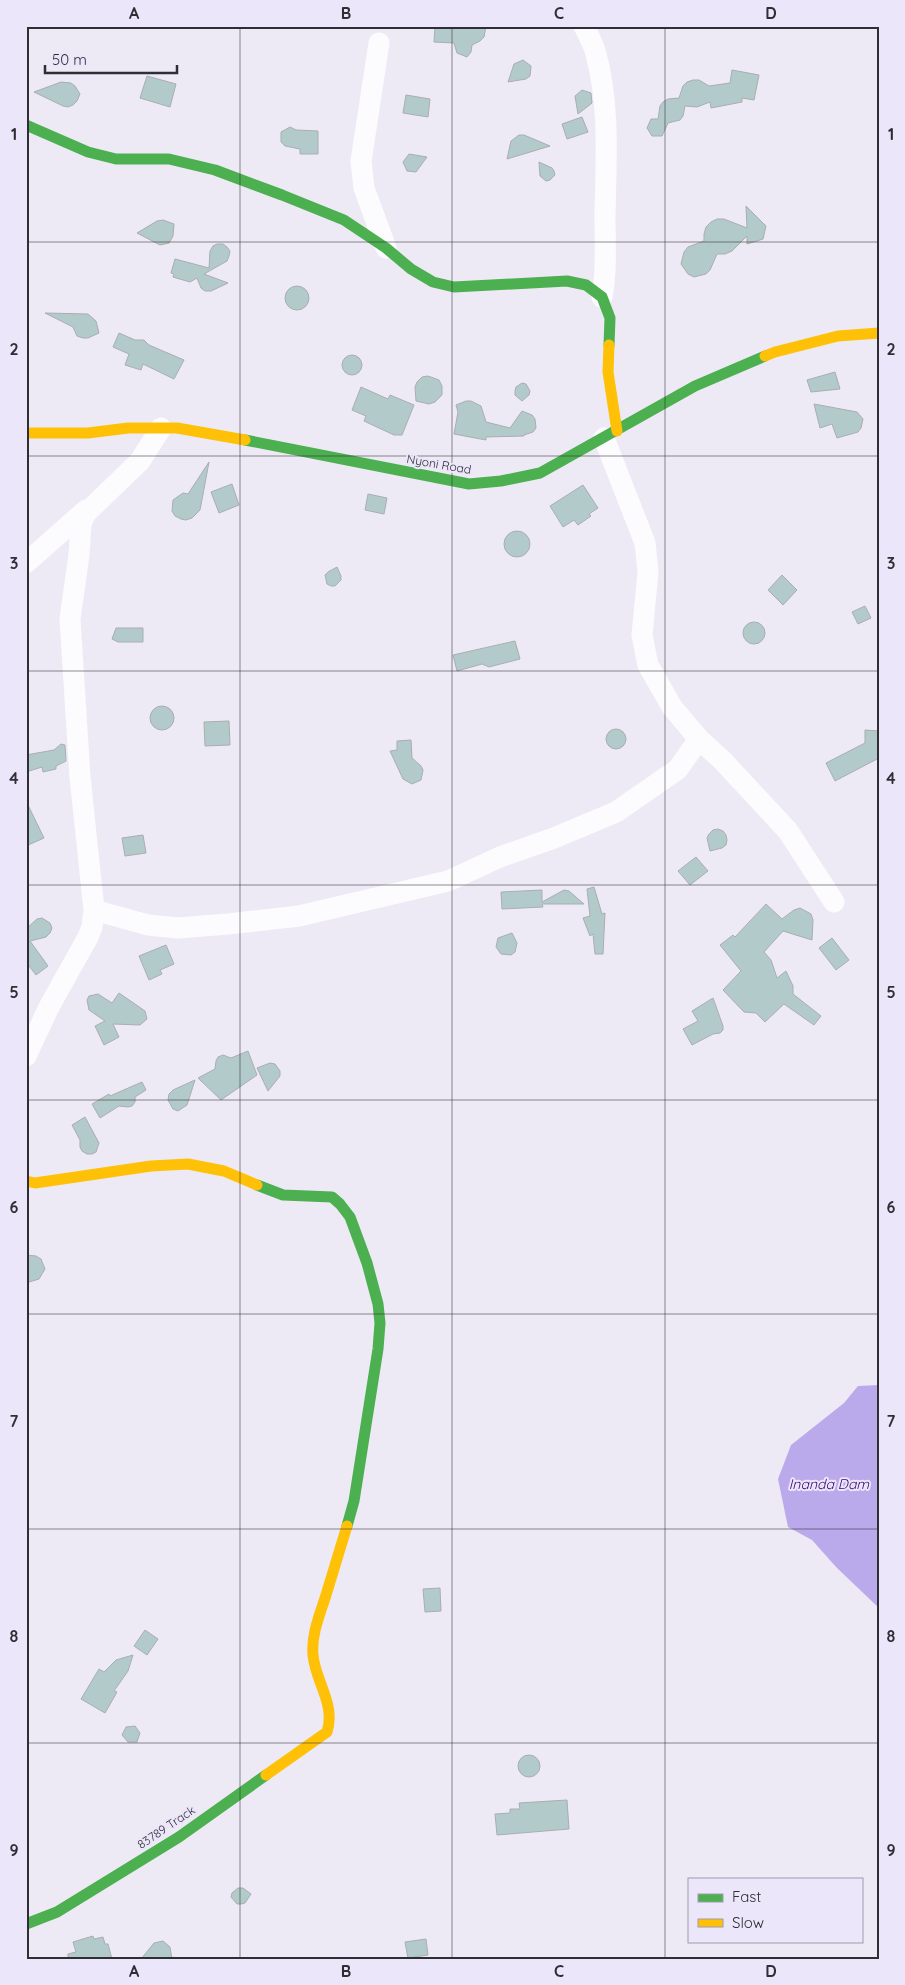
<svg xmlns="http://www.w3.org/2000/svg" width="905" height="1985" viewBox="0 0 905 1985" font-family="Quicksand,sans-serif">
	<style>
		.water { fill: #bbaaeb }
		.building { fill: #b2cbca; stroke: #aaadb1 }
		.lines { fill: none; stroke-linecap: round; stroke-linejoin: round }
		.street { stroke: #fcfcfe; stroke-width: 21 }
		.fast { stroke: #4caf50; stroke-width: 11 }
		.slow { stroke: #ffc107; stroke-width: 11 }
		.grid { fill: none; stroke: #302e35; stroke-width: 1; stroke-opacity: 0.55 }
		.labels { text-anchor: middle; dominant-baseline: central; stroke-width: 4; stroke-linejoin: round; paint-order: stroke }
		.street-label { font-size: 12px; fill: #302e35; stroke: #ebe6fa }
		.water-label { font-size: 14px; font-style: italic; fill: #380471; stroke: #ebe6fa }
		.neatline { fill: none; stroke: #302e35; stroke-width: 2 }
		.grid-label { font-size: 16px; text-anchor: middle; font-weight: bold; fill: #302e35 }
	</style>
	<rect width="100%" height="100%" fill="#edeaf6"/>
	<path class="water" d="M879,1385V1608L837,1568L812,1540L788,1527L778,1479L791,1445L844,1403L858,1386Z"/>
	<path class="building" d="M435,26H486L484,37L480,41L472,45L471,52L467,57L457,53L454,43L434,42Z
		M523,60L531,66L530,76L526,79L508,82L514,64Z
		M732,70L759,75L754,100L742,98V102L711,108L710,102L697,107L685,106L683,116L680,120L668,123L662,136H652L647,128L651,119H658L660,106L663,102L668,99L679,98L683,86L687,82L693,80H699L709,86L730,83Z
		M147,76L176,84L170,107L140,98Z
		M61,82L71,83L75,86L80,94L77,101L73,105L68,107L63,106L34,92Z
		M582,90L591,93L592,103L578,114L575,96Z
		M406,95L430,99L428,117L403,113Z
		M582,117L588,132L567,139L562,124Z
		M290,127L296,130L318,131V154H300V149L285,146L281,142V132Z
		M519,135H524L550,146L507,159L511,141Z
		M409,154L427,157L416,172L407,171L403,162Z
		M539,162L552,168L554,171L555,175L550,180L546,181L540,176Z
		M746,206L766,226L763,239L747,244V236L732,251L725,254H717L710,270L706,274L694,277L688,274L681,264L684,252L688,247L704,241V234L706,227L711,222L717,219H724L747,228Z
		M163,220L174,224L173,236L169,243L160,245L137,233L157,221Z
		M217,244H223L227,247L230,251L229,256L227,261L204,274L228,283L211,291H205L201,288L197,278L190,282L173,277L174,274L171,273L175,259L209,268L210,251L213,246Z
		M285 298a12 12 0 1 1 24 0a12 12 0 1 1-24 0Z
		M45,313L88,314L96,321L99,333L88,338H83L77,336L73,327Z
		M119,333L135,340H144L149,345L184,360L174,379L143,364L141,370L125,365L129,354L113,347Z
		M342 365a10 10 0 1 1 20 0a10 10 0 1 1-20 0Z
		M835,372L840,389L811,392L807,380Z
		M428,376L439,380L442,386V395L435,402L429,404L416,401L415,387L417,382L422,377Z
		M522,383L526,384L530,391L529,395L522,401L515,395V391L516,387Z
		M361,387L388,399L390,395L414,405L402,435H394L364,421L366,416L352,410Z
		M466,401H471L481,406L486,422L510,428L522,411L532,415L535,419L536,428L533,432L524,435V436L486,437V440L454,434L458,412L456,405Z
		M814,404L857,412L863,419L861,428L858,432L837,438L832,424L820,428Z
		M209,462L200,510L192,518L186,520L181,519L175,516L172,511L173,500L183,493L188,494Z
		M232,484L239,505L219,513L211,492Z
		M583,485L598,508L589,514L591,516L578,525L574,520L563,527L550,506Z
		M368,494L387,498L384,514L365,510Z
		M504 544a13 13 0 1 1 26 0a13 13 0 1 1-26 0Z
		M337,567L341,576V580L335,586H331L327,584L325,575L328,572Z
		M782,575L797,590L783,605L768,590Z
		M865,606L871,618L858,624L852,612Z
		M743 633a11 11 0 1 1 22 0a11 11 0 1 1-22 0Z
		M116,628H143V642H118L112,639Z
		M515,641L520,659L489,667L482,664L457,671L453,655Z
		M150 718a12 12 0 1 1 24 0a12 12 0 1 1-24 0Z
		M229,721L230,745L205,746L204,722Z
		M606 739a10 10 0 1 1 20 0a10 10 0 1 1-20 0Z
		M865,730L879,731V758L835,781L826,763L865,743Z
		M411,740L412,758L421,766L423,770L421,780L412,784L403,779L390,751L397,750V741Z
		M61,744L65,745L66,761L56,766V769L43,772L42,767L26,772V755L54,750Z
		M26,801L44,838L26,846Z
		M718,829L723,831L726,835L727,840L726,845L722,848L710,851L707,838L709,834L713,830Z
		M143,835L146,853L125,856L122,838Z
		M696,857L708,871L690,885L678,871Z
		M594,887L602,914L605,913L603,954H595L593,934L590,936L583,918L590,916L587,889Z
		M542,890V902L564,890L569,891L584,904H542L543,907L502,909L501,892Z
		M766,904L782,919L794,910L800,908L811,914L813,920L812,940L783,931L764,952L771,960L777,978L786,971L793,986V994L821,1016L814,1025L784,1004L765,1022L756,1013L744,1012L723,990L741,971L720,945L733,935L735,937Z
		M42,918L50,923L52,928L50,933L46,937L30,941L48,966L36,975L26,962V929L37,919Z
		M512,933L517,943L515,952L511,955L501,954L496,947L498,938Z
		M832,938L849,960L836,970L819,948Z
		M166,945L174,964L160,970L162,974L149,980L139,956Z
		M119,993L145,1011L147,1019L140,1025L113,1024L119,1037L104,1045L95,1026L105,1021L89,1010L87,1000L89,996L98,994L112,1003Z
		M713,998L723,1026V1030L720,1033L713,1034L692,1045L683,1029L698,1021L692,1011Z
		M248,1051L257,1075L221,1100L198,1078L215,1069L216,1061L218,1057L223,1055L231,1058Z
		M270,1063L275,1064L280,1071V1076L268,1091L257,1068Z
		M195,1080L187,1105L178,1111L173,1109L168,1100L169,1094L173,1090Z
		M142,1082L146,1090L135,1097V1102L132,1106L128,1107L119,1106L100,1118L92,1104L109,1094L110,1096Z
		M85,1117L99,1143L96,1152L92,1154H87L82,1151L80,1147V1140L72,1125Z
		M26,1255L36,1256L41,1259L45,1269L39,1279L26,1283Z
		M440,1588L441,1611L425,1612L423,1589Z
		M145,1630L158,1639L147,1655L134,1646Z
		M133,1655L128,1671L114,1691L117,1692L105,1713L81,1699L99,1669L104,1672L116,1660Z
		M135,1726L140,1733L137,1742H128L122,1735L126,1727Z
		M518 1766a11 11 0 1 1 22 0a11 11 0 1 1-22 0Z
		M567,1800L569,1829L497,1835L495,1814L510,1813V1809H520L519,1803Z
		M238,1888H243L251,1894L245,1903L241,1904H237L231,1897L232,1893Z
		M93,1936L94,1939L103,1937L105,1944H108L112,1959H68V1954L76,1952L73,1942Z
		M426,1939L428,1955L408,1958L405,1942Z
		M163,1941L170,1947L172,1959H141L154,1943Z"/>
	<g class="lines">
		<path class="street" d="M584,26C588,35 594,45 596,54C610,107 606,161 605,214C605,242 607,270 602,297
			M379,43L361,161L364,188L386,248
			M604,438L645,543L648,572L642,635L648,665L672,707L699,739L723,761L788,831L834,902
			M26,563L86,510
			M94,910L148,925L178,928L228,924L299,916L448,881L500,857L554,838L616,812L678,769L699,739
			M26,1056L49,1007L88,937L92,927L94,910L80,777L70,619L79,555L81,524L85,514L140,461L161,428"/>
		<path class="fast" d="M26,125L88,152L116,159H169L215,170L282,195L344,220L386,248L411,269L433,282L454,287L567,281L586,285L602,297L610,318L609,345
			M245,440L469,484L501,481L540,473L695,386L765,356
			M257,1185L283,1195L332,1197L340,1204L350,1217L367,1263L378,1304L380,1323L378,1349L354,1501L347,1526
			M26,1924L57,1912L179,1837L266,1775"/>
		<path class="slow" d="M609,345L608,372L617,431
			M765,356L775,352L838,336L879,333
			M26,433H88L128,428H177L245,440
			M26,1181L35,1183L151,1166L188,1164L224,1171L257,1185
			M266,1775L327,1732C336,1704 315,1681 313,1655C311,1635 320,1614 326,1595C333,1572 340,1549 347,1526"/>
	</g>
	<path class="grid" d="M240,26V1959M452,26V1959M665,26V1959M26,242H879M26,456H879M26,671H879M26,885H879M26,1100H879M26,1314H879M26,1529H879M26,1743H879"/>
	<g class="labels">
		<g class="street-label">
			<text transform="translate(439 464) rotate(10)">Nyoni Road</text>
			<text transform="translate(166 1827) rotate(-34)">83789 Track</text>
		</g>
		<g class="water-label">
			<text x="829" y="1484">Inanda Dam</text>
		</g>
	</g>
	<rect width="905" height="1985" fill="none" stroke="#ebe6fa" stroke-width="55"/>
	<rect x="688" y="1878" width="175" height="65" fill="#ebe6fa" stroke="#a09cab"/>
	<rect x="698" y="1894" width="25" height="8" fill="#4caf50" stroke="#a09cab"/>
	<text x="732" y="1902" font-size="15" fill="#302e35">Fast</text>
	<rect x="698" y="1919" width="25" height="8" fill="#ffc107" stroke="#a09cab"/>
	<text x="732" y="1928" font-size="15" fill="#302e35">Slow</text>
	<path d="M45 65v8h132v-8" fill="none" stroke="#302e35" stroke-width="2.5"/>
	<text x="52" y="65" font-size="15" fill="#302e35" stroke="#ebe6fa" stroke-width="4" paint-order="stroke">50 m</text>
	<rect x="28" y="28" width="850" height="1930" class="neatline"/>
	<g class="grid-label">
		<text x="134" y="19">A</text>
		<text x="346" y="19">B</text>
		<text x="559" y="19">C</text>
		<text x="771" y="19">D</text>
		<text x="14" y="140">1</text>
		<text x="891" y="140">1</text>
		<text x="14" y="355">2</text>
		<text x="891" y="355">2</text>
		<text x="14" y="569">3</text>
		<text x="891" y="569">3</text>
		<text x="14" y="784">4</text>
		<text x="891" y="784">4</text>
		<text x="14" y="998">5</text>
		<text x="891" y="998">5</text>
		<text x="14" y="1213">6</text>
		<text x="891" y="1213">6</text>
		<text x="14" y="1427">7</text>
		<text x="891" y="1427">7</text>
		<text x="14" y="1642">8</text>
		<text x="891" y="1642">8</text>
		<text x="14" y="1856">9</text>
		<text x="891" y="1856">9</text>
		<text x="134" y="1977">A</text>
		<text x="346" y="1977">B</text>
		<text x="559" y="1977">C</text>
		<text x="771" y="1977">D</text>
	</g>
</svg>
